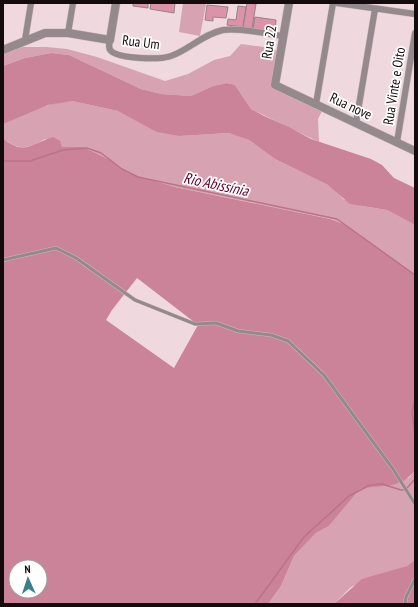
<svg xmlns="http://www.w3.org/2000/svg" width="418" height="607" viewBox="0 0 418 607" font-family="'PT Sans Narrow',sans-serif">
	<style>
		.green { fill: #d7a2b1 }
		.forest { fill: #cb8399; fill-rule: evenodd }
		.shadow { fill: #0003 }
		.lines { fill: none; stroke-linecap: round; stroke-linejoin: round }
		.stream { stroke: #ba7389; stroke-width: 1.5 }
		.building { fill: #dc93a9; stroke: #968288 }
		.service-casing { stroke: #ccb8bd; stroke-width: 4 }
		.minor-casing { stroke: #ccb8bd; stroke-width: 7 }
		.tertiary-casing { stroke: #ccb8bd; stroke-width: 9 }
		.service { stroke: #948a8d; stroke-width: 3 }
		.minor { stroke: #948a8d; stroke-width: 6 }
		.tertiary { stroke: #948a8d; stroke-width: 8 }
		.labels { text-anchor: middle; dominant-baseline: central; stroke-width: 3.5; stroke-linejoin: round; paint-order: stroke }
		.street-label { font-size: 14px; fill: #130b0d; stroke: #fff }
		.water-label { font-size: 15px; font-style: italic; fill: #5a012c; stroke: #fff }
	</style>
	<rect width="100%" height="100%" fill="#efd9de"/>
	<path class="green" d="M183,3L206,4L200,36L179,32Z
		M241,44L272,48L276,50L273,86L323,109L318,119L319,142L251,109L235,85L227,83L213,86L191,96L161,94L141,89L69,55L51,53L25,58L3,66V53L16,47H46L67,49L97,57L165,81L188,74L214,60L230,56Z
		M72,101L118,111L180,136L229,133L239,136L249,140L275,159L328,185L335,189L343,199L362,206L387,210L415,225V274L344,224L331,219L175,187L128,173L110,160L83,147H62L45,139C28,149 18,151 3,138V124C22,114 50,102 72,101Z
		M415,470V560L407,566L351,587L334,604H268L281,586L294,556L316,533L329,526L360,489L409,478Z"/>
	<path class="forest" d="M51,53L69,55L141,89L161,94L191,96L213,86L227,83L235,85L251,109L264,116L289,127L311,139L371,159L382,165L394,178L415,188V225L387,210L350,204L328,185L275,159L249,140L229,133L180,136L157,132L118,111L72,101L48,105L3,124V66L25,58Z
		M53,137L60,141L62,147H83L110,160L128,173L175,187L330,219L344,224L415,274V470C401,490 381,484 360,489L329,526L316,533L294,556L281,586L268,604H3V138C23,156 31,144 53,137ZM137,278L198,325L174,368L106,320L112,310ZM16,567H40V591H16Z
		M415,560V604H334L362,579L407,566Z"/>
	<path class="shadow" d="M255,5L254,17L276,21L275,31L229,24L236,21L239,7L247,9Z"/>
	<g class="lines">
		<path class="stream" d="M3,161H30L63,150L87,148L101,153L122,169L138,177L337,219L415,275
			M415,400L412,412L415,435
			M407,488L415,479
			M255,604L304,537L349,496L370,485L382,484L401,490H405"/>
	</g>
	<path class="building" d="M133,3H148V8L133,6Z
		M151,3H175L174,13L150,9Z
		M247,3L256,4L252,28L243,27Z
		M207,5L228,7L226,18L213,17V21L205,20Z
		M238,6L246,7L243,27L227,25L228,19L236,20Z
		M255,17L276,20L275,32L253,29Z"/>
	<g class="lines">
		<defs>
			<path id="service" d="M3,260L56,248L76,258L135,300L195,324L216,323L238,331L271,335L288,341L324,375L393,469L415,504
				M405,604L406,597L415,579"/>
			<path id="minor" d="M337,3L415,14
				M68,33L73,3
				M25,40L31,3
				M110,40C109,44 108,48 111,51C120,59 160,60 171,56C189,50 203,34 223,30C239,27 266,34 283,36
				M316,104L333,3
				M356,123L375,9
				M397,142L415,33"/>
			<path id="tertiary" d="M289,3L275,85L415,151
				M3,50L45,33H68L110,40L116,3"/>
		</defs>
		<use href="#service" class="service-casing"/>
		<use href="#minor" class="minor-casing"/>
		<use href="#tertiary" class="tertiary-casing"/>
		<use href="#service" class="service"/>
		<use href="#minor" class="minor"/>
		<use href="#tertiary" class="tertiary"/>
	</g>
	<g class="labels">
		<g class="street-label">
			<text transform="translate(141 42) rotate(7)">Rua Um</text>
			<text transform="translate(269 42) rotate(-81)">Rua 22</text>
			<text transform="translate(394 86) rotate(-81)">Rua Vinte e Oito</text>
			<text transform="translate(351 106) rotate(25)">Rua nove</text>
		</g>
		<g class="water-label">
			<text transform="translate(216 184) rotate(12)">Rio Abissínia</text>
		</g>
	</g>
	<rect width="418" height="607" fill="none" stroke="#130b0d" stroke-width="8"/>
	<g transform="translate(28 579) rotate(357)"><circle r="19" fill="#ffffff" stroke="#a19d9e"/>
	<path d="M0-3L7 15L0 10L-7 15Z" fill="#3a808b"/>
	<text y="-6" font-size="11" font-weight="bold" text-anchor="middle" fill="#130b0d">N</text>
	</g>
</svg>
